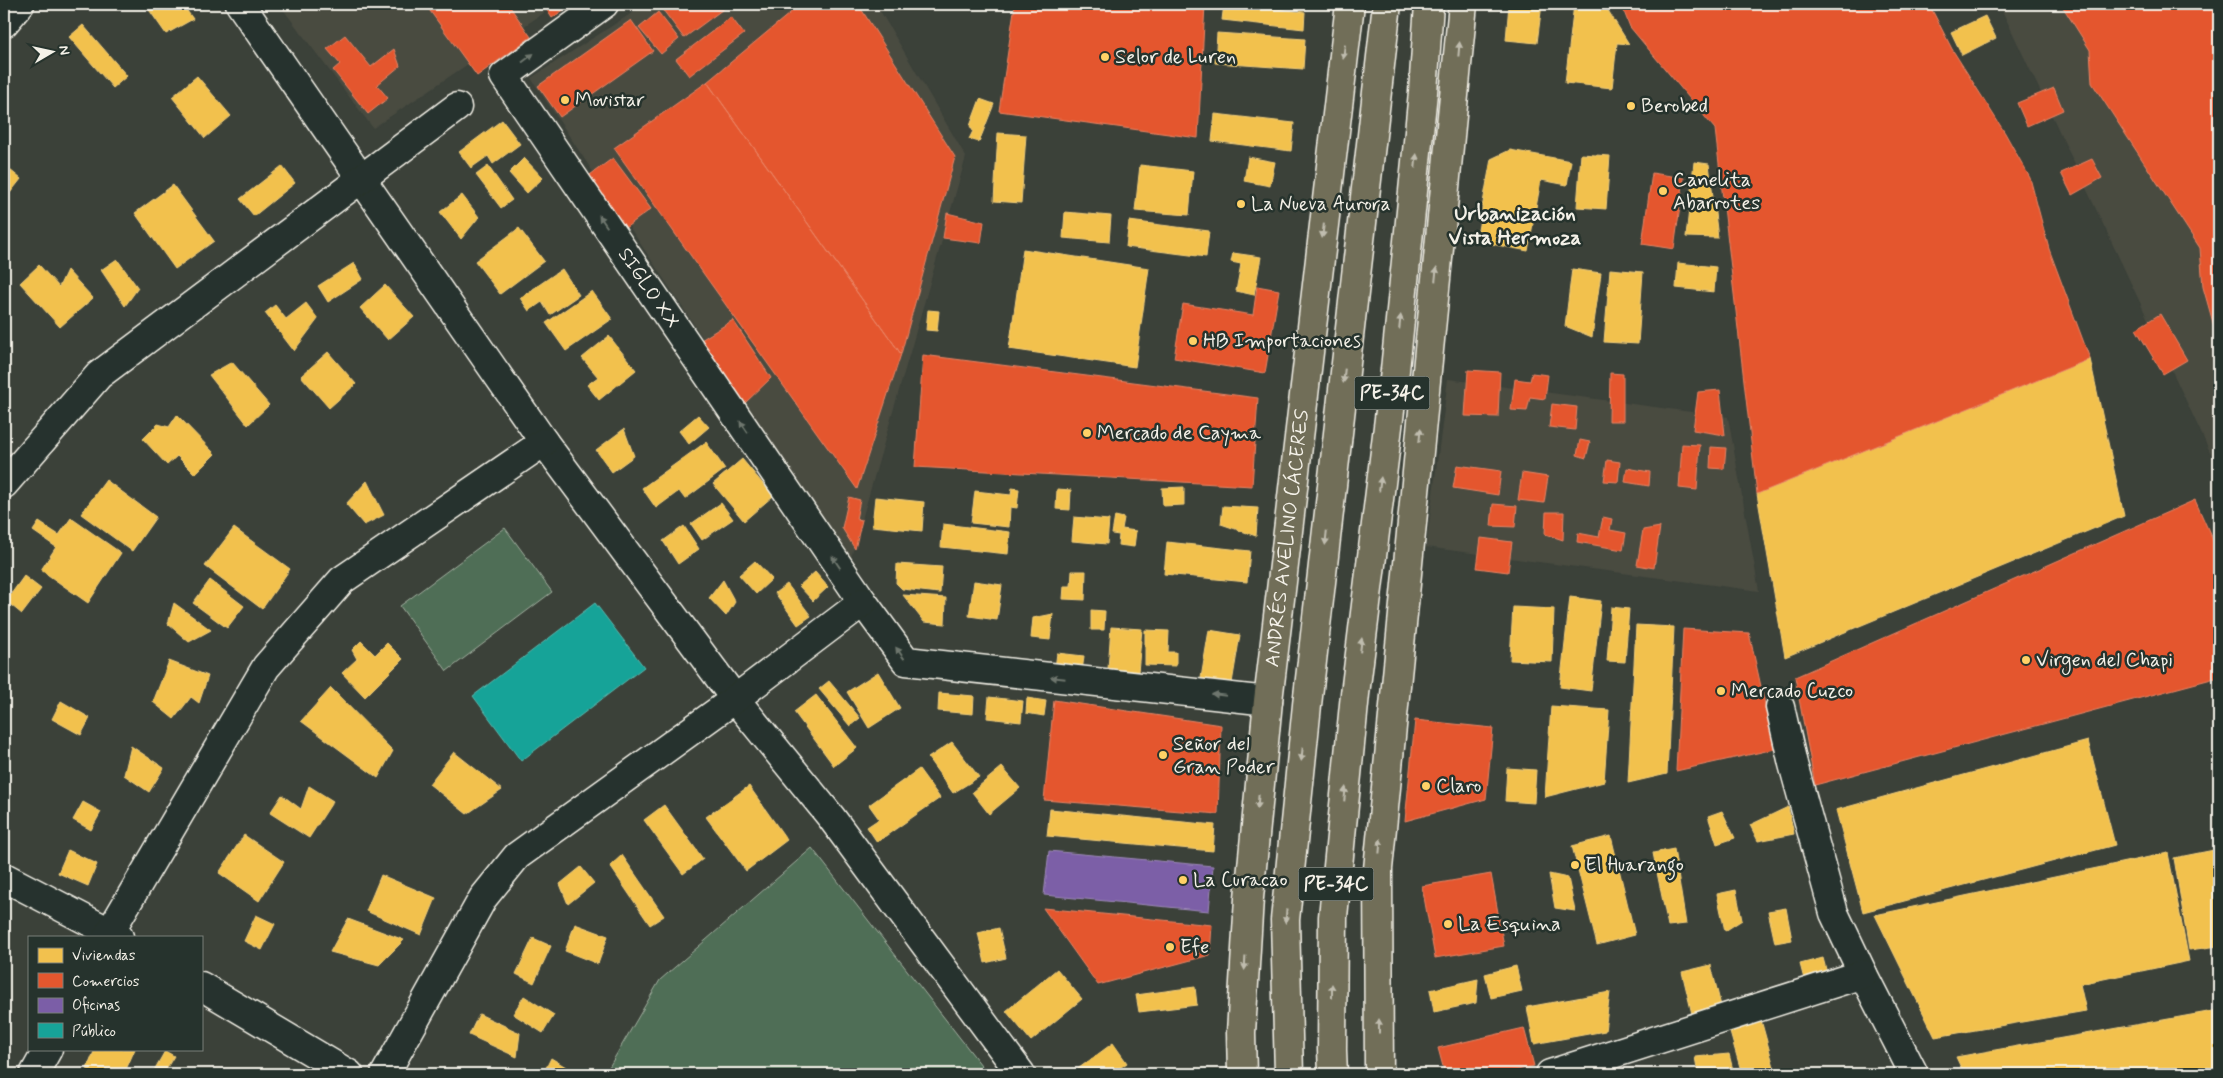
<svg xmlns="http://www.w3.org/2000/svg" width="2223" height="1078" viewBox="0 0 2223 1078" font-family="Mynerve,sans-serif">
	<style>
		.built { fill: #494b41 }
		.green { fill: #506e57; stroke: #a2b0a0 }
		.homes { fill: #f2c14e; stroke: #f3cf7c }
		.shops { fill: #e4572e; stroke: #e98566 }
		.offices { fill: #7b5ea7; stroke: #9f8aba }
		.public { fill: #17a398; stroke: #59bab0 }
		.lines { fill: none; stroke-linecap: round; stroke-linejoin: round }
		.minor-casing { stroke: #f4f1e8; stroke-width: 31 }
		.major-casing { stroke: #f4f1e8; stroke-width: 31 }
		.highway-casing { stroke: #f4f1e8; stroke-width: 31 }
		.minor { stroke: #26332d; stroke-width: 28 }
		.major { stroke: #716e59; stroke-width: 28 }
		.highway { stroke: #716e59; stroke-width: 28 }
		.oneway { fill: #c0bdaf }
		.oneway2 { fill: #6e766e }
		.poi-dot { fill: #ffd166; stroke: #26332d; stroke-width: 2 }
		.labels { text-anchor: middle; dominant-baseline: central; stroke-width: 5; stroke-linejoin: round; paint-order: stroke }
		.shield { fill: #26332d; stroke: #b6b8b0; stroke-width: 1 }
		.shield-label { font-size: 19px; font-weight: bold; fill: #f4f1e8 }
		.poi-label { font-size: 20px; fill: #f4f1e8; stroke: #26332d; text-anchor: start }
		.street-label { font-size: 20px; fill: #f4f1e8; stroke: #26332d }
		.neighbourhood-label { font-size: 21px; font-weight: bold; fill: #f4f1e8; stroke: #26332d }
	</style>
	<rect width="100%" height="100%" fill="#3b4139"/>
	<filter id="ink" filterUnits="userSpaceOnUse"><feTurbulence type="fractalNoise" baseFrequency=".02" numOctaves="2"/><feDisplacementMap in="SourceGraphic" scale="10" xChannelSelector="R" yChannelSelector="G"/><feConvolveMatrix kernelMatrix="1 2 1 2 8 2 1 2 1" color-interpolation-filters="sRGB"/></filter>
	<g filter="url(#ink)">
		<path class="built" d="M279,4H557L373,128Z
			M646,4H876L966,157L850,561L531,78Z
			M1999,4H2219V471L2122,264Z
			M1448,379L1728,417L1759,591L1426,547Z"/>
		<path class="green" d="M505,528L552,592L447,671L400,606Z
			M812,848L988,1074H605L660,980Z"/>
		<path class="homes" d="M145,4H182L193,19L166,34Z
			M1224,4L1305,12L1304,29L1222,20Z
			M1509,4H1542L1537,43L1506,40Z
			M1574,4H1604L1629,44L1617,43L1612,88L1565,83Z
			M1985,16L1996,38L1962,55L1951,32Z
			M83,25L127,76L113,88L69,37Z
			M1217,33L1305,39L1303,69L1215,63Z
			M197,76L231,116L205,138L172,97Z
			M980,99L994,104L979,142L969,139L973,131L970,126Z
			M1215,114L1294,123L1291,151L1212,141Z
			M502,120L520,144L493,164L488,156L471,168L459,152Z
			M998,133L1026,135L1021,203L994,201Z
			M1510,150L1571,161L1567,185L1541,180L1528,251L1476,241L1491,159Z
			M1581,154L1610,156L1606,209L1577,207Z
			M1248,157L1275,162L1270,186L1244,181Z
			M524,158L543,178L527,193L509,173Z
			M1694,162L1709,164L1718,238L1686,237Z
			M4,165L21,179L10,193L4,188Z
			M1140,165L1193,171L1189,215L1135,211Z
			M282,166L295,183L254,216L240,199Z
			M488,166L512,200L501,208L476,175Z
			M173,185L214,241L175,269L135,213Z
			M462,195L479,217L461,239L440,212Z
			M1065,212L1111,216L1109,242L1063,238Z
			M1129,221L1209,231L1206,257L1126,247Z
			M519,228L544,261L500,294L475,261Z
			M1023,249L1149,268L1135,367L1009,349Z
			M1233,253L1261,257L1254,295L1236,291L1241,264L1231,262Z
			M117,259L138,288L125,306L101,270Z
			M354,263L363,279L328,302L318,286Z
			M1678,263L1716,267L1714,292L1676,288Z
			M39,265L59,287L67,270L93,298L60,327L20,283Z
			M562,269L579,295L550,315L542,302L529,311L520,298Z
			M1572,269L1601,273L1592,337L1565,326Z
			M1610,269L1643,272L1638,344L1604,342Z
			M385,285L414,317L388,340L360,308Z
			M592,291L612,319L566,351L546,323Z
			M306,303L318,319L294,351L265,313L275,305L286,319Z
			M928,310L939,311L937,331L926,330Z
			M609,336L636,370L599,400L587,385L598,377L582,358Z
			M328,352L356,384L329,408L301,376Z
			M2090,359L2124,516L1785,657L1757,494Z
			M232,362L269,405L248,425L209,375Z
			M177,415L215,454L195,474L177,456L167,465L143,439L158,424L169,427Z
			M698,415L709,427L689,444L679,431Z
			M624,429L634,456L612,472L596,450Z
			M706,442L725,469L685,499L679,491L656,508L642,488Z
			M742,459L773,496L744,521L713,484Z
			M106,480L156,517L132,551L81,514Z
			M367,481L384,515L364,525L346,504Z
			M1184,487V505L1163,506L1162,488Z
			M1012,488L1019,489L1017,508L1010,507L1009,527L971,523L975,491L1011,495Z
			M1057,489L1071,490L1070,510L1056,509Z
			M875,497L924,502L922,531L872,526Z
			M721,503L733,519L702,540L691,524Z
			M1223,506L1258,508L1256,536L1221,524Z
			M1115,516L1124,518L1122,529L1136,531L1134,547L1118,545L1119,535L1112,534Z
			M1074,517L1109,520L1107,544L1072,541Z
			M71,518L121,553L88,603L41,570L56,547L33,531L39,522L59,535Z
			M943,524L1010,532L1008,554L941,547Z
			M684,526L699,549L678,564L663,541Z
			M234,528L290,569L262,609L205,566Z
			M1167,542L1250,551L1247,582L1164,574Z
			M755,561L772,579L756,594L739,575Z
			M897,564L942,567L940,593L902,589L896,583Z
			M1072,571H1086L1085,600L1063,599L1064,586H1071Z
			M815,572L828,587L813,601L799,586Z
			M24,576L41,589L22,614L6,601Z
			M210,580L244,606L227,628L193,603Z
			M723,580L735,602L726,616L709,598Z
			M974,581L1002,585L997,620L969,616Z
			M787,584L811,616L798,625L775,593Z
			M903,595L946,598L945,624L924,622Z
			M1570,597L1601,601L1591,691L1560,687Z
			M174,603L211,630L189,642L168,624Z
			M1513,607L1554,609L1552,662L1510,660Z
			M1611,607L1629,609L1625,662L1607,661Z
			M1091,610L1105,611L1104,630H1091Z
			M1053,614L1050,640L1031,638L1033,618Z
			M1636,625L1674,627L1667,774L1628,783Z
			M1111,627L1142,629L1138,672L1108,669Z
			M1145,630L1169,631L1168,652H1176V666L1145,665Z
			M1209,630L1240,635L1230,695L1199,690Z
			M361,641L375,655L387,643L403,659L365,697L342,673L357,659L352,650Z
			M1057,653L1084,656L1082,672L1055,668Z
			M169,661L208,676L199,703L191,697L174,719L153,702Z
			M878,672L900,708L869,728L847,692Z
			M829,681L860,718L850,726L819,689Z
			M331,688L393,751L378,778L301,721Z
			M939,693L974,696L973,714L938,711Z
			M816,695L857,748L834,766L794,712Z
			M989,697L1023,701L1021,722L987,718Z
			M1027,698L1046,701L1044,716L1026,713Z
			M61,701L90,718L81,735L52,719Z
			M1551,706L1609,710L1604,782L1545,797Z
			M2088,741L2115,845L1863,912L1836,810Z
			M952,742L979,777L953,793L928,758Z
			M131,746L164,768L149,792L124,775Z
			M454,752L502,790L467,814L429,784Z
			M1002,767L1020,788L989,814L972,792Z
			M1507,768L1536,770L1534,803L1505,801Z
			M919,769L940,798L877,842L867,827L879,819L869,805Z
			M309,786L333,801L309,838L270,813L282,795L301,809Z
			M749,786L787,840L746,871L706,817Z
			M83,802L101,812L91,830L73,820Z
			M664,805L703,859L683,874L644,820Z
			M1788,807L1794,834L1758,841L1750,825Z
			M1050,809L1215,825L1213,851L1047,836Z
			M1722,811L1735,838L1717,844L1708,816Z
			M244,835L284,862L259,901L219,873Z
			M1611,836L1635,935L1597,945L1572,846Z
			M1674,849L1686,924L1668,926L1653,853Z
			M2219,849V946L2189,950L2174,858Z
			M68,850L97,864L88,886L58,873Z
			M2168,853L2189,961L2080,984L2086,1011L1935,1037L1875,915Z
			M622,855L664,916L650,925L610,866Z
			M581,867L594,883L568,904L560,884Z
			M1549,874L1568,878L1575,911L1555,908Z
			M381,875L436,898L421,935L366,911Z
			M1736,890L1742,920L1725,931L1717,894Z
			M1786,908L1792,940L1775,943L1768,911Z
			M256,915L275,924L262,950L244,941Z
			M348,919L404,940L379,965L330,952Z
			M575,924L608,936L598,964L565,951Z
			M999,928L1006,958L985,963L978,933Z
			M533,938L551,946L534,983L516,974Z
			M1823,958L1828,977L1805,983L1800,964Z
			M1711,965L1721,1006L1692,1014L1682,972Z
			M1516,966L1522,991L1491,998L1485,974Z
			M1057,969L1082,999L1031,1041L1006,1011Z
			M1478,979L1476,1003L1434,1012L1430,990Z
			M1195,987L1197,1005L1139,1012L1136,995Z
			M1610,992L1605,1031L1534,1044L1527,1007Z
			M524,996L554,1015L543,1033L513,1014Z
			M2219,1010V1074H1964L1956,1057Z
			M479,1014L520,1033L517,1057L469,1035Z
			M1761,1020L1776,1074H1742L1729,1029Z
			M1113,1043L1127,1063L1111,1074H1071Z
			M95,1049H135L124,1074H99L87,1069Z
			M165,1051L174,1056L163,1074H152Z
			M1729,1054L1734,1074H1698L1695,1057Z
			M551,1058L566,1067L563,1074H547L544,1072Z"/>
		<path class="shops" d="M425,4H508L531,37L477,76Z
			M543,4H572L552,18Z
			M672,4H730L684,38L663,10Z
			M801,4H858L955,157L901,354L707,82Z
			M1015,4H1205L1198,138L999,111Z
			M1621,4H1929L1952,49L2005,133L2030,178L2049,249L2090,359L1757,494L1715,129L1630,27Z
			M2061,4H2219V344L2203,287L2200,248L2092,83L2090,50Z
			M658,12L679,39L661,54L639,28Z
			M731,17L744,34L689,76L676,59Z
			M631,20L653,51L560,117L538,86Z
			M345,35L371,67L394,49L400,66L377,85L388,98L368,114L333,70L340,64L327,49Z
			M707,82L901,354L857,489L614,148Z
			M2054,88L2063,110L2027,126L2017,103Z
			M613,158L651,209L621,231L583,180Z
			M2092,159L2102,178L2072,195L2061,173Z
			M1652,173L1684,178L1674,249L1642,244Z
			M947,213L984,222L981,243L943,238Z
			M1257,286L1279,290L1265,373L1174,358L1183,304L1253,315Z
			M2160,314L2187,360L2163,374L2136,329Z
			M733,320L771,378L743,405L701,340Z
			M923,355L1258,398L1252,486L915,467Z
			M1468,370L1500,372L1498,417L1465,416Z
			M1532,373L1548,375L1545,399L1530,397L1527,411L1511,410L1515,379L1530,381Z
			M1610,373L1623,374V421H1609Z
			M1720,390L1725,435L1693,430L1698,392Z
			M1552,404L1577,407L1575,430L1549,427Z
			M1580,440L1590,442L1586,458L1577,455Z
			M1682,444L1700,445L1697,490L1679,488Z
			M1711,447L1726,448L1724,469L1710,468Z
			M1607,460L1620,462L1618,482L1604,481Z
			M1457,465L1501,471L1498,495L1453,488Z
			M1627,468L1650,472L1649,486L1625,482Z
			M1522,473L1548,477L1544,503L1518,500Z
			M849,497L860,500L856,519L862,520L855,549L842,528Z
			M2195,500L2219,554V677L1815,785L1795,677Z
			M1493,504L1517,506L1515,527L1491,526Z
			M1546,512H1564L1563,540L1545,534Z
			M1603,517L1612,519L1610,530L1626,533L1623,550L1577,542L1578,533L1599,537Z
			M1660,527L1654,568L1637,565L1643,530Z
			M1481,538L1512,542L1508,572L1477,568Z
			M1683,629L1749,633L1775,749L1676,771Z
			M1054,700L1221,725L1218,814L1044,800Z
			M1415,720L1493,728L1486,799L1405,821Z
			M1491,874L1504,946L1435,958L1422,886Z
			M1043,908L1212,925L1210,955L1098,985Z
			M1524,1028L1534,1066L1501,1074H1445L1438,1048Z"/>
		<path class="offices" d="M1049,851L1213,866L1209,911L1044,895Z"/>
		<path class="public" d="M595,603L644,667L521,761L473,696Z"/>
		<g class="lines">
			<defs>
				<g id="minor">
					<path d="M240,4L544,442L735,699L831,817L1021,1074"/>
					<path id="s1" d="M604,4L504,76L863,602L906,661L1268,701"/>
					<path d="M4,23L20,4"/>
					<path d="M4,484L99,375L457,107"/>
					<path d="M1780,707L1793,764L1834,913L1863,974L1914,1074"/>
					<path d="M4,877L119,937"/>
					<path d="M107,937L266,667L342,580L544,442"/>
					<path d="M201,986L349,1074"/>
					<path d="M34,1074L48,1049"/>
					<path d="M385,1074L483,898L517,856L735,699L863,602"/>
					<path d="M1550,1074L1863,974"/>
				</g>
				<g id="major">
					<path id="s2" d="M1242,1074L1241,1033L1249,898L1268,701L1350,4"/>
					<path d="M1379,1074L1378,869L1463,4"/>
				</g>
				<path id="highway" d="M1289,1074L1285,920L1307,705L1387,4
					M1333,1074L1332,1050L1333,917L1355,694L1395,370L1423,92L1429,4"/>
			</defs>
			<use href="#minor" class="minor-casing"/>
			<use href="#major" class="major-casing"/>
			<use href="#highway" class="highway-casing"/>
			<use href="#minor" class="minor"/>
			<use href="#major" class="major"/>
			<use href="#highway" class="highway"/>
		</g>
		<defs><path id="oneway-solid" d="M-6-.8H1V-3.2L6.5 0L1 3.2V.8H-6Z" transform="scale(1.25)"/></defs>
		<g class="oneway">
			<use href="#oneway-solid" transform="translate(1459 49) rotate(-85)"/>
			<use href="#oneway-solid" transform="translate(1344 52) rotate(97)"/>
			<use href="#oneway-solid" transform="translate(1416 161) rotate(-84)"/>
			<use href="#oneway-solid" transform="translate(1323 231) rotate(97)"/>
			<use href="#oneway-solid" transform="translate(1436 274) rotate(-84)"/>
			<use href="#oneway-solid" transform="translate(1400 322) rotate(-84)"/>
			<use href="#oneway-solid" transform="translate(1344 376) rotate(96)"/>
			<use href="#oneway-solid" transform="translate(1420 435) rotate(-84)"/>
			<use href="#oneway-solid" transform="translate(1380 484) rotate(-83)"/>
			<use href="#oneway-solid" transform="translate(1326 538) rotate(96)"/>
			<use href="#oneway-solid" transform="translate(1361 645) rotate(-83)"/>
			<use href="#oneway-solid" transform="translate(1302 754) rotate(96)"/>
			<use href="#oneway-solid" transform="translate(1345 794) rotate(-84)"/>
			<use href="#oneway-solid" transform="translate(1258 802) rotate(95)"/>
			<use href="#oneway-solid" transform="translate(1380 846) rotate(-85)"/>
			<use href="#oneway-solid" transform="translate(1286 916) rotate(94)"/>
			<use href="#oneway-solid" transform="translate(1245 963) rotate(93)"/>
			<use href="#oneway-solid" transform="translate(1332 991) rotate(-90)"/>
			<use href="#oneway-solid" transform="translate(1379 1026) rotate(-90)"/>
		</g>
		<g class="oneway2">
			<use href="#oneway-solid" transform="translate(528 58) rotate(-37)"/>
			<use href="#oneway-solid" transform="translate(603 221) rotate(-124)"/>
			<use href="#oneway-solid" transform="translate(744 427) rotate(-124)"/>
			<use href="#oneway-solid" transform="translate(836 562) rotate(-124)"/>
			<use href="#oneway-solid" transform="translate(900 653) rotate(-126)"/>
			<use href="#oneway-solid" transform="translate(1058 678) rotate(-174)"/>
			<use href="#oneway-solid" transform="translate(1219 695) rotate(-174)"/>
		</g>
	</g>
	<g class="poi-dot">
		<circle cx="1105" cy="57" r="5"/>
		<circle cx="565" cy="100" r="5"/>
		<circle cx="1631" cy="106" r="5"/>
		<circle cx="1663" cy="191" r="5"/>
		<circle cx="1241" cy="204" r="5"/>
		<circle cx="1193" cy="341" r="5"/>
		<circle cx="1087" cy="433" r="5"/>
		<circle cx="2026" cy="660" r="5"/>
		<circle cx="1721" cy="691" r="5"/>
		<circle cx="1163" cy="755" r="5"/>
		<circle cx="1426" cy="786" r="5"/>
		<circle cx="1575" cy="865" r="5"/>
		<circle cx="1183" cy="880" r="5"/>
		<circle cx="1448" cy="924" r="5"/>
		<circle cx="1170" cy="947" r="5"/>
	</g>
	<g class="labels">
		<g class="shield">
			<rect x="1354.5" y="376.5" width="75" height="33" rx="4"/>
			<rect x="1298.5" y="867.5" width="75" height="33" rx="4"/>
		</g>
		<g class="shield-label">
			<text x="1392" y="393">PE-34C</text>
			<text x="1336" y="884">PE-34C</text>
		</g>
		<g class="poi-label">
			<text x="1115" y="57">Selor de Luren</text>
			<text x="575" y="100">Movistar</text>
			<text x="1641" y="106">Berobed</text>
			<text x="1673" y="180">Canelita<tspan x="1673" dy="23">Abarrotes</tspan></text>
			<text x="1251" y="204">La Nueva Aurora</text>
			<text x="1203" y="341">HB Importaciones</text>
			<text x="1097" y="433">Mercado de Cayma</text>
			<text x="2036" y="660">Virgen del Chapi</text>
			<text x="1731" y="691">Mercado Cuzco</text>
			<text x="1173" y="744">Señor del<tspan x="1173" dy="23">Gran Poder</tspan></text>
			<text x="1436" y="786">Claro</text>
			<text x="1585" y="865">El Huarango</text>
			<text x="1193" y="880">La Curacao</text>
			<text x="1458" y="924">La Esquina</text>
			<text x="1180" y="947">Efe</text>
		</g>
		<g class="street-label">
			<text stroke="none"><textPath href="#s1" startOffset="380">SIGLO XX</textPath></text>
			<text stroke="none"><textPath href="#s2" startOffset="538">ANDRÉS AVELINO CÁCERES</textPath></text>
		</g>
		<g class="neighbourhood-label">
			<text x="1515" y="214">Urbanización<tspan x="1515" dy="24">Vista Hermoza</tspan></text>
		</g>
	</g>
	<rect width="2223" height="1078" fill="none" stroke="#26332d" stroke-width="20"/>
	<rect x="10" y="10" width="2203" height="1058" fill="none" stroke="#f4f1e8" stroke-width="2" filter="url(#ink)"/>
	<rect x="28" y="936" width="175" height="115" fill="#26332d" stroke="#787f78"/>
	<rect x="38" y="948" width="25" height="15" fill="#f2c14e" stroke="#787f78"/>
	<text x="72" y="960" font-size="15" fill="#f4f1e8">Viviendas</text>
	<rect x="38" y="973" width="25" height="15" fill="#e4572e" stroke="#787f78"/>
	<text x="72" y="986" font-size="15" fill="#f4f1e8">Comercios</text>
	<rect x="38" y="998" width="25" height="15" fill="#7b5ea7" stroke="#787f78"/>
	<text x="72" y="1010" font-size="15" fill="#f4f1e8">Oficinas</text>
	<rect x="38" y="1023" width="25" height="15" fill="#17a398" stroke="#787f78"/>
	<text x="72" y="1036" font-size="15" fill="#f4f1e8">Público</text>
	<g transform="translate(52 52) rotate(81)" stroke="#26332d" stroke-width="4" paint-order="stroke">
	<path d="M0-4L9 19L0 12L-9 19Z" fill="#f4f1e8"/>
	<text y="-8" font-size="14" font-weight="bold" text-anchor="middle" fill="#f4f1e8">N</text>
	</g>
</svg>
